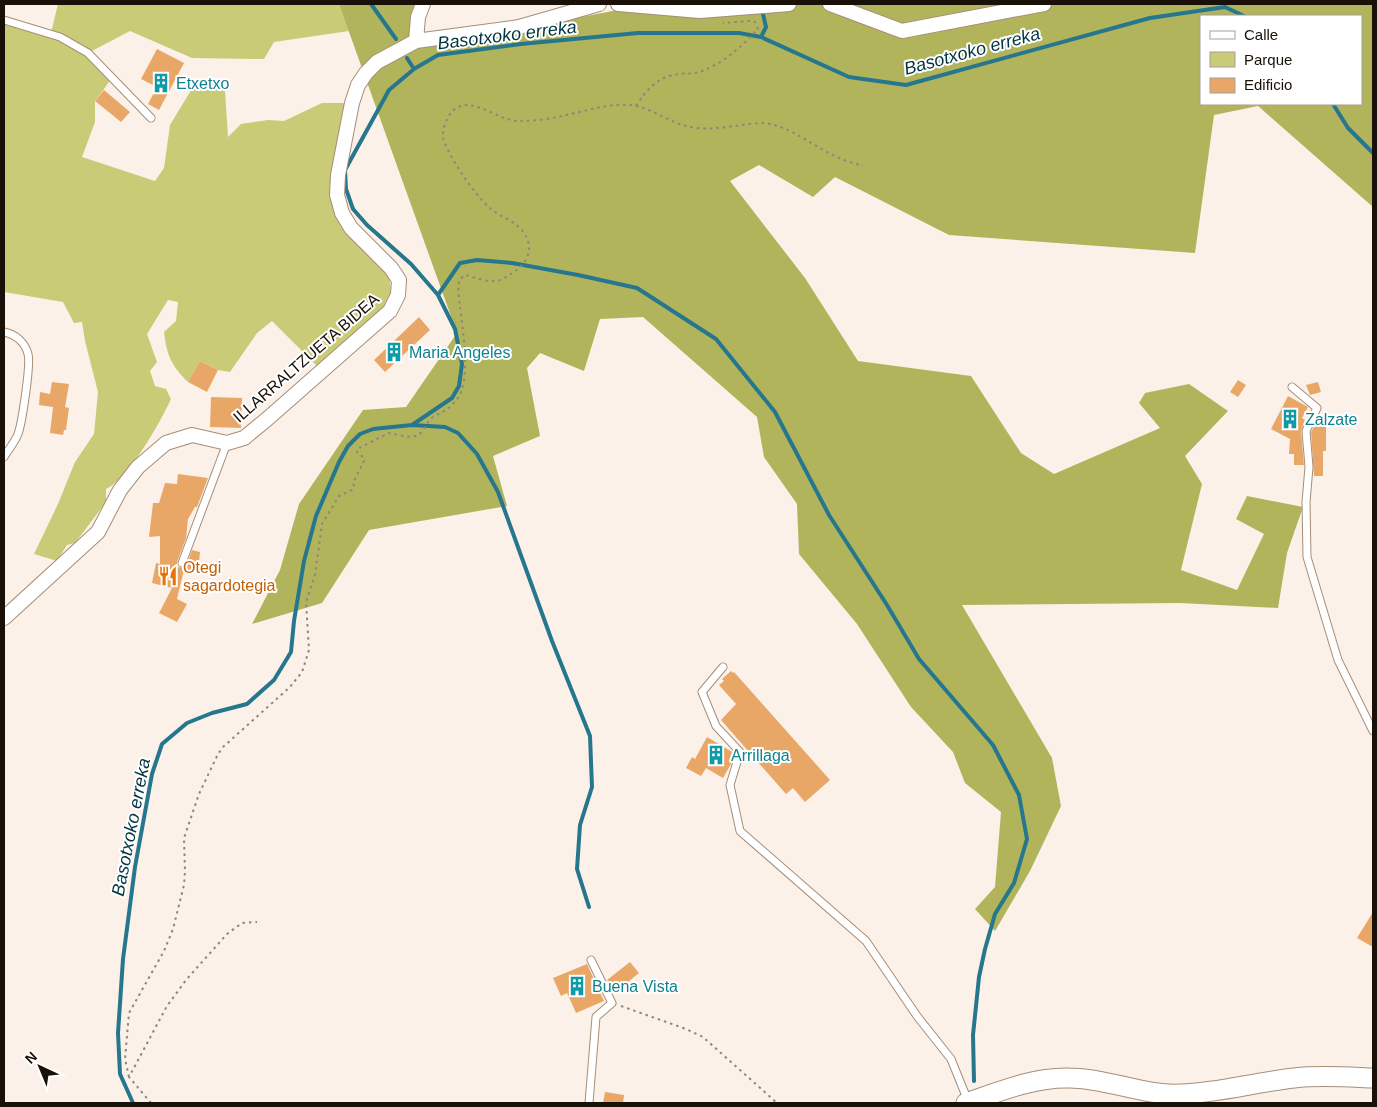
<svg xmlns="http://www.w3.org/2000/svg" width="1377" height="1107" viewBox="0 0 1377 1107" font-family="Helvetica,sans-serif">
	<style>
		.green { fill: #c9cb76 }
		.forest { fill: #b2b45b; fill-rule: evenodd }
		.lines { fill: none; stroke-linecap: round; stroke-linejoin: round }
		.stream { stroke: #26778d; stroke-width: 4 }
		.building { fill: #e9a767 }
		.lane-casing { stroke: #a68e78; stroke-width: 9 }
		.street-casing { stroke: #a68e78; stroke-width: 16 }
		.secondary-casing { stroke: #a68e78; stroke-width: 21 }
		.path { stroke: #8f857d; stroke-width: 2; stroke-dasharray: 2.5 4; stroke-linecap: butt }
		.lane { stroke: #fff; stroke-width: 7 }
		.street { stroke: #fff; stroke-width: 14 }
		.secondary { stroke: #fff; stroke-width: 19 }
		.labels { text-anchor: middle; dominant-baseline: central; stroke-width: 4; stroke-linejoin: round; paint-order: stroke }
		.culture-label { font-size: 16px; fill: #0d838f; stroke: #fff; text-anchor: start }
		.street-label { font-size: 16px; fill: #191008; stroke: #fff }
		.food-label { font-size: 16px; fill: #c56008; stroke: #fff; text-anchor: start }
		.water-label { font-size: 18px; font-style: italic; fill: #003442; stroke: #fff }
	</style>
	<rect width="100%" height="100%" fill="#fcf1e8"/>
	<path class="green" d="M58,4H339L349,31L274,42L264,59L192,58L130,31L88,53L112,78L95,101V122L82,157L155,181L164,168L170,125L196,82L211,83L225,91L228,137L241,124L268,120L284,121L322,103H352L337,195L389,277C392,290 391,299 383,310L317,366L272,321L257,333L230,372L218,370L200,361L188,382C171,365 167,356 164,332L176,321L178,302L168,300L147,334L157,362L150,371L155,386L166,389L171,399C160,423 129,478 106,489V502L75,543L67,545L57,561L34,554L58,504L75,462L94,434L98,392L85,341L82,322L74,323L63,302L4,292V20L51,33Z"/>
	<path class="forest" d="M339,4H417L413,49L649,4H1373V207L1258,106L1214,115L1195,253L949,235L835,177L813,197L759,165L730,181L805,278L858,361L971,376L1021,453L1054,474L1160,428L1139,403L1145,393L1189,384L1228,411L1185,456L1202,484L1181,570L1237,590L1264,534L1236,519L1247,496L1303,507L1287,553L1278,608L1180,603L962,605L1052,758L1061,806L1030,871L995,931L975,909L995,887L1001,812L965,783L953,752L911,707L857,624L799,554L797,504L764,457L757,417L643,317L600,319L584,371L540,353L527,368L540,436L493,456L507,506L369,530L322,603L252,624L280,570L299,504L363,410L406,407L457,333ZM1201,16H1361V104H1201Z"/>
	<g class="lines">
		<path class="stream" d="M371,4L396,39
			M761,37L766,27L763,14
			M407,58L414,69
			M1333,104L1348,128L1373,153
			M438,295L460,263L477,260L512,263L578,275L637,288L716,339L775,412L829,515L887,605L919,659L993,745L1019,795L1027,839L1014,883L995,914L985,949L979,977L973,1035L974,1081
			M412,425L445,427L458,433L477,454L498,492L552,641L590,736L592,787L580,825L577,869L589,907
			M133,1103L120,1074L118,1033L123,959L135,867L152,774L162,744L187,723L212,713L247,704L274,680L291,652L294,621L304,561L316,516L339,462L348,446L360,434L373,429L412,425L452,398L459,386L462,364L455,329L438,295L411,264L367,225L353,209L346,189L345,170L389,90L414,69L438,55L521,44L638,33H739L761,37L849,77L906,85L1150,18L1225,7L1244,16"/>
	</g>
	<path class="building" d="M157,49L184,63L159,110L148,104L157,87L141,79Z
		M104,90L130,112L121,122L95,101Z
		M419,317L430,330L385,372L374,360Z
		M200,361L218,370L207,392L188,382Z
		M1238,380L1246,385L1238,397L1230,392Z
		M52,382L69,384L65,407L69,408L66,430H64L63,435L50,433L53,407L39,405L40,392L50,394Z
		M1318,382L1321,392L1310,395L1306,385Z
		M1288,396L1308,407L1302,418L1305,420L1301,431L1304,465H1294V454H1289L1290,439L1271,429Z
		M211,397L242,398L241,428L210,427Z
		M1315,425L1326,426V451H1323V476H1314L1311,432Z
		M178,474L208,478L197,507H195L188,519L186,538L177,562L178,567L183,568L187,565L192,550L200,552L198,572L184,570L177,599L187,604L177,622L159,613L172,588L152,583L156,563L160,564V536L149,537L153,503H159L165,483L177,484Z
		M731,671L733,673L734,672L830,780L805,802L793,788L786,794L721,720L736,704L719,685L724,681L722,679Z
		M707,737L734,753L731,764L723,778L706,768L701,776L686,768L692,757L695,759Z
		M1373,912V947L1357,938Z
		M630,962L639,973L617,991L607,980Z
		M587,964L604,1001L576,1013L567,993L561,996L553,978Z
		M605,1092L624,1095L623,1103H603Z"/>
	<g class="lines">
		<defs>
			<path id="lane" d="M4,20L60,37L88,53L151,118
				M4,332C15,334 25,342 28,354C31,364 22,423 18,434C15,442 8,450 4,457
				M1292,387L1317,408L1306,431L1309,467L1306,502L1307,557L1338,660L1373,731
				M182,563L227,443
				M723,667L702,692L716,726L740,752L730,785L740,831L866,941L917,1016L951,1059L968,1101
				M589,1103L596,1017L612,1003L591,960"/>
			<path id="street" d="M618,4L700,11L789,4
				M830,4L902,31L1044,4
				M416,41L418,17L423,4
				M4,618L98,532L120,490L138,467L166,443L192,435L227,443L244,438L266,420L390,311L398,295L399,280L391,268L351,228L342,213L337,195L338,175L352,103L358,85L366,73L377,62L416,41L519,27L599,4"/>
			<path id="secondary" d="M966,1103C998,1092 1034,1077 1069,1078C1107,1078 1143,1096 1181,1094C1219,1093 1256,1082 1294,1078C1320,1075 1347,1077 1373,1078"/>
		</defs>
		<use href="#lane" class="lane-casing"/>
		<use href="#street" class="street-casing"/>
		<use href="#secondary" class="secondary-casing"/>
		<path class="path" d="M636,106C647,89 658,76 680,74C687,73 693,74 699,72C722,65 742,46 758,29L755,22L749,21L723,23
			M621,1006L686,1029L703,1037L777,1103
			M129,1077L125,1059L129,1013L164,951L173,929L184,885L185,871L184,838L199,794L218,754L223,747L290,687L302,672L309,650L306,602L315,575L322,524L339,496L352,490L354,486L353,483L364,461V458L357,452V449L389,433C402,435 416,442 424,429C427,425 428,420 433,417C444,411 449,410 457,399C472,381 462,328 460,305C459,297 457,287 460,279L465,275C474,277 485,282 494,281C500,281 506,277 511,274C527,264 535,250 524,233C517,222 501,217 491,209C476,197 447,155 443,137C442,131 445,124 447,119C464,87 493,120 518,121C533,121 551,119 566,115C587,111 608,103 630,105C651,107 669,123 690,127C714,132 741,123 765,123C791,127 810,144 833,155C842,160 853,163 863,166
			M151,1103L129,1077L167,1006L186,980L227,934L242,923L257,922"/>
		<use href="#lane" class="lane"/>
		<use href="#street" class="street"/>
		<use href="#secondary" class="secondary"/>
	</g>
	<defs>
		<symbol id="building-bare" viewBox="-9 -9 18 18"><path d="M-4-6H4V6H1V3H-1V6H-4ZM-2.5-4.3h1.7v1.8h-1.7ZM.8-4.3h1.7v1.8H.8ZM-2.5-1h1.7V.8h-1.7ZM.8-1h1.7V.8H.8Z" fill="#0f9aa8" stroke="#fff" stroke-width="2.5" paint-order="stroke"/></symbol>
		<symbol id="restaurant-bare" viewBox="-9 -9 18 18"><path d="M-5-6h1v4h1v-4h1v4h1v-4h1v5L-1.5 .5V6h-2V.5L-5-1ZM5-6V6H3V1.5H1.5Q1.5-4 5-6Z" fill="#e8710a" stroke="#fff" stroke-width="2.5" paint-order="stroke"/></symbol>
	</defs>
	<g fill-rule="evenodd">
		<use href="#building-bare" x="147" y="69" width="28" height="28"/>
		<use href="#building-bare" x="380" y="338" width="28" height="28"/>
		<use href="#building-bare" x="1276" y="405" width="28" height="28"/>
		<use href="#restaurant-bare" x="154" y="562" width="28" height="28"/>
		<use href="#building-bare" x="702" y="741" width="28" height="28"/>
		<use href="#building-bare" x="563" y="972" width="28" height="28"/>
	</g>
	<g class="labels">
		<g class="culture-label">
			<text x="176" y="83">Etxetxo</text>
			<text x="409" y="352">Maria Angeles</text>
			<text x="1305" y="419">Zalzate</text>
			<text x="731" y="755">Arrillaga</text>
			<text x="592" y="986">Buena Vista</text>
		</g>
		<g class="street-label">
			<text transform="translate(306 358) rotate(-41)">ILLARRALTZUETA BIDEA</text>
		</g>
		<g class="food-label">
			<text x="183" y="567">Otegi<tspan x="183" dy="18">sagardotegia</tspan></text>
		</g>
		<g class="water-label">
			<text transform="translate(507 35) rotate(-7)">Basotxoko erreka</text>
			<text transform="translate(972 51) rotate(-15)">Basotxoko erreka</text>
			<text transform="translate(131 827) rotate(-79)">Basotxoko erreka</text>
		</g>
	</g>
	<rect width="1377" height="1107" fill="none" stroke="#191008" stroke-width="10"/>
	<rect x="1200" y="15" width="162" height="90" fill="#ffffff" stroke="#a39f9c"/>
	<rect x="1210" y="31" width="25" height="8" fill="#ffffff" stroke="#a39f9c"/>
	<text x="1244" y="40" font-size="15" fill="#191008">Calle</text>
	<rect x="1210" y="52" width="25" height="15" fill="#c9cb76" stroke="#a39f9c"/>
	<text x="1244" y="65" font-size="15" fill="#191008">Parque</text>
	<rect x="1210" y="78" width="25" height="15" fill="#e9a767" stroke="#a39f9c"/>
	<text x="1244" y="90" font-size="15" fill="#191008">Edificio</text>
	<g transform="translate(40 1067) rotate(316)" stroke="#ffffff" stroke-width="4" paint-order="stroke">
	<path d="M0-4L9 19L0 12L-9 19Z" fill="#191008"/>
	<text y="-8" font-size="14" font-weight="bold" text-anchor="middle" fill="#191008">N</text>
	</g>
</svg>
